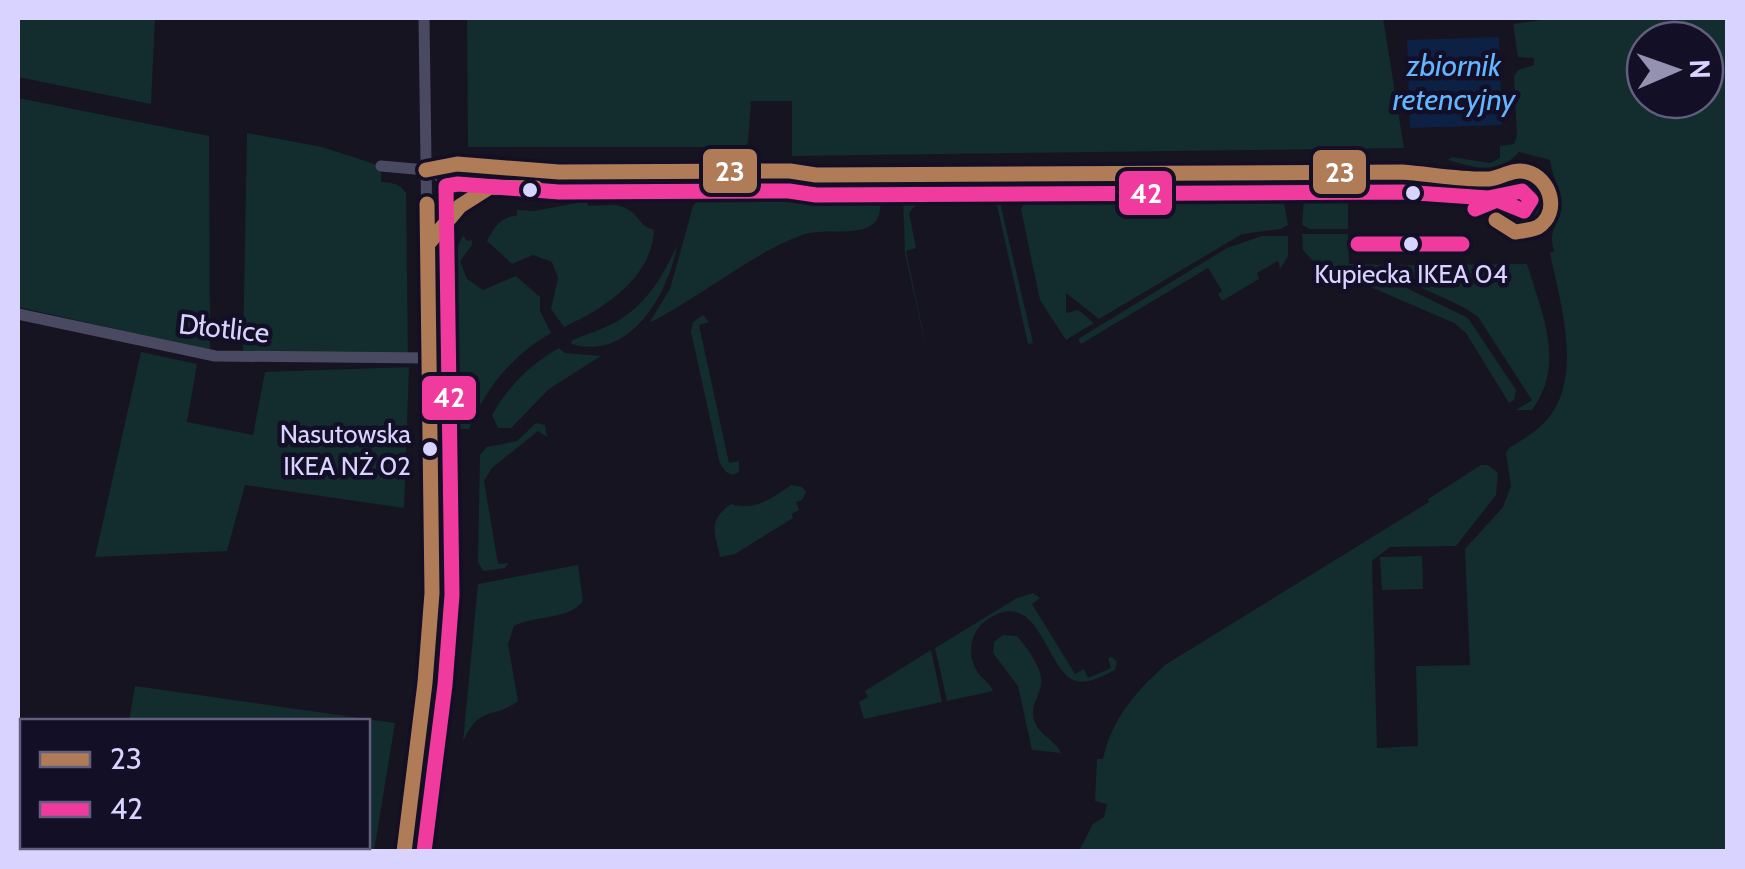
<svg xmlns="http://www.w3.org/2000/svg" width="1745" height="869" viewBox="0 0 1745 869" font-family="Cabin,sans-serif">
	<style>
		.green { fill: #132c2d; fill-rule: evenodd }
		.water { fill: #0d2144 }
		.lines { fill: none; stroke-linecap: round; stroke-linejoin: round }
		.street { stroke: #4a4962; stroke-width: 11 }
		.bus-1-casing { stroke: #130f26; stroke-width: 22 }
		.bus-2-casing { stroke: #130f26; stroke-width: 22 }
		.bus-1 { stroke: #b07c57; stroke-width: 15 }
		.bus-2 { stroke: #f13a9d; stroke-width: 15 }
		.bus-dot { fill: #d9d4ff; stroke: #130f26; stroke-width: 4 }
		.labels { text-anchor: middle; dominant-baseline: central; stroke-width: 9; stroke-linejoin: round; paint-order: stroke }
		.bus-label { font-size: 26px; fill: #d9d4ff; stroke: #130f26 }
		.street-label { font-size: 28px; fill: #d9d4ff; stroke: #130f26 }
		.water-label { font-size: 30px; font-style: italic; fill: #62b6ff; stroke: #130f26 }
		.line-badge { stroke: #130f26; stroke-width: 4 }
		.badge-label { font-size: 28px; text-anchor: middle; font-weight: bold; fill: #fff }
	</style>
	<rect width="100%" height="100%" fill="#161421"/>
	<path class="green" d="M18,18H155L151,104L18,77Z
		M467,18H1383L1404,148L792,156V101H751L748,142L745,147H468Z
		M1557,18H1727V851H1079L1093,824L1104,817L1107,804L1095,801L1097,759H1103C1112,718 1135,693 1165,665L1429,502L1428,499L1481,465H1488L1498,473L1496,495L1456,546L1390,547L1372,561L1377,748L1418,746L1416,666L1470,665L1465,549L1503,507L1511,486L1506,453L1509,448C1522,440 1536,432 1547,420C1584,376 1560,303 1550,253L1554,251C1548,229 1557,229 1560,211C1563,193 1552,177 1550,160L1519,152C1498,176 1474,167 1448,160L1452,157L1490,163L1500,158V146L1514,144L1517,136L1514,76L1518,70L1534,65V58L1518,57L1513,24ZM1645,40H1705V100H1645Z
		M18,98L209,136L210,350L18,307Z
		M247,133L322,147L381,166V182C392,183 400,183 406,193L408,358L243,353Z
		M1499 201a22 22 0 1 1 44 0a22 22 0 1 1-44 0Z
		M1342,190L1348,198V229H1310L1302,225L1304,199L1309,191Z
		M1275,191L1282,192L1288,225L1280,229L1242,234L1099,319L1066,293V313L1078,310L1094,323L1066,340L1040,300L1021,209L1030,192Z
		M799,192L804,197L872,192L880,201C885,245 829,225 802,235C752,253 698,299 649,323L670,289L693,206L697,202Z
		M908,192H988L998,194L1033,343L1028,344L996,201L918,202L909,213L916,248L906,251L930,366L905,253L903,198Z
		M587,201L588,206C600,206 618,202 629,210C640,217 640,226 654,230C651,279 605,308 564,327L551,309L558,278L552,262L533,255L512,264L487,241C494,228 501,216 517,216V210L534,211Z
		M457,217L459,224L447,242L442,266C444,387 453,511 443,632C438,705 425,779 414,851L411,852L435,688L442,578L439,256L444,238Z
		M1302,234H1348L1349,264L1391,265L1392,281L1468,318L1516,390L1514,400L1509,403L1466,333L1454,323L1315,263L1303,250Z
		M463,235L467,241L472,240V245L460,261L467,279L483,290L516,276L540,297V311L551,333C512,356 486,387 469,429H454L452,260Z
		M1262,236H1288V256L1280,269L1278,261L1257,273L1259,279L1222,301L1218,294L1222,291L1208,268L1081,344L1078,339L1227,248Z
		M677,245C669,293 630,362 572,344L571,341C585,334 602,330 616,322C646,305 664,275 677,245Z
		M1527,264C1542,313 1566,365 1532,410H1516L1532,400L1478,317C1455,297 1412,293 1399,265Z
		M703,315L709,322L699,325L729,463L739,461V472L733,475L726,472L720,464L691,332L693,322Z
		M559,348L565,353L601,356L549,389L511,428H498L492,415C509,385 530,365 559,348Z
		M141,352L197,364L187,422L253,435L265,372L409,367L404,508L245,485L227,551L95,557Z
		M536,423L545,425L547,437L538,431L492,468L484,481L498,564L509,563L505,568L483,571L478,562L480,455L487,447L517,441Z
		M791,485L802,487L806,492L802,500L796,502L799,510L792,514L793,518L735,554L720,557C715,532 707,521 731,504C755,511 771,499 791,485Z
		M1422,556L1423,589L1382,590L1380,557Z
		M578,565L583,601C569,620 535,615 514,626L508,644L518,701C494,720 479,704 463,742L478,584Z
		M1033,593L1040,598L1032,604L1075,674L1084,669L1088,678L1111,668L1108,658L1112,657L1117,662L1115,670C1102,676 1086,687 1071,679C1045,663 1037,587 988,619C969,631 966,657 979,674C985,681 990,683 993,691L947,701L935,648L1017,598Z
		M1003,635L1017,636C1027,648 1044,669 1041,685C1038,699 1029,708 1035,723C1041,736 1055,740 1061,753L1032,750L1018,686L993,653L994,642Z
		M931,650L942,702L864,719L859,702L868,697L865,691Z
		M135,686L395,723L374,851H191L192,846H368V722L129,721Z"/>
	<path class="water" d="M1499,37L1502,125L1410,128L1407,40Z"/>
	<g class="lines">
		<path class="street" d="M381,166L426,170L457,164L559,172L790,171L816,175L1296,172L1501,177
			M426,170L457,184L518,188L722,186L807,177
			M1489 202a31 31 0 1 1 62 0a31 31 0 1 1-62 0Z
			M1433,176L1490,199
			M428,244L460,206L490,187
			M18,314L215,356L430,358
			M404,852L425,683L432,593L424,18"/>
		<defs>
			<path id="bus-1" d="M426,170L457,164L559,172L790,171L816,175L1402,172C1430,174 1460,180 1489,179C1501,178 1513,168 1527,172C1550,178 1561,212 1538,227C1533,230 1521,231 1515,232L1496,220
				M428,244L460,206L490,187L536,188
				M404,852L425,683L432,593L427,204"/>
			<path id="bus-2" d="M1358,244H1462
				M424,852L445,685L452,595L446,186L458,184L559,192L789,191L816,195L1402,192L1488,198L1522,191L1531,200L1524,211L1497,200L1475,209"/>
		</defs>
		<use href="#bus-1" class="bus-1-casing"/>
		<use href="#bus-2" class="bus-2-casing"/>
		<use href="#bus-1" class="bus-1"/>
		<use href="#bus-2" class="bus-2"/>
	</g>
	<g class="bus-dot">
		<circle cx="530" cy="190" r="9"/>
		<circle cx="1413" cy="193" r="9"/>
		<circle cx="1411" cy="244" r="9"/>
		<circle cx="430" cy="449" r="9"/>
	</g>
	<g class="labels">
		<g class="bus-label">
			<text x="1411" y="274">Kupiecka IKEA 04</text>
			<text x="411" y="434" text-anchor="end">Nasutowska<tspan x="411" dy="32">IKEA NŻ 02</tspan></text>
		</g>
		<g class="street-label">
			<text transform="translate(224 328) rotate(6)">Dłotlice</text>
		</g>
		<g class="water-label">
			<text x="1454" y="65">zbiornik<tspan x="1454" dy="34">retencyjny</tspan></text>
		</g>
	</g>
	<g class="line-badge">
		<rect x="701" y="147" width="58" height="48" rx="10" fill="#b07c57"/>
		<rect x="1311" y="148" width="57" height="48" rx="10" fill="#b07c57"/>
		<rect x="1117" y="169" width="57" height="48" rx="10" fill="#f13a9d"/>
		<rect x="420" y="374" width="58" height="48" rx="10" fill="#f13a9d"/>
	</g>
	<g class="badge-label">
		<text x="730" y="181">23</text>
		<text x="1340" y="182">23</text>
		<text x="1146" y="203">42</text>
		<text x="449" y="407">42</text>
	</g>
	<rect width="1745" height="869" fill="none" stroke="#d9d4ff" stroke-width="40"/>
	<rect x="20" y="719" width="350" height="130" fill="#130f26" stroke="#625e7d" stroke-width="2.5"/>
	<rect x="40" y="752" width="50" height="15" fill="#b07c57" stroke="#625e7d" stroke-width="2.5"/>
	<text x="110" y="769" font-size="30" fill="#d9d4ff">23</text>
	<rect x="40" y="802" width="50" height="15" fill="#f13a9d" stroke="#625e7d" stroke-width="2.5"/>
	<text x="110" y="819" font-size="30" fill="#d9d4ff">42</text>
	<g transform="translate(1675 70) rotate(88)"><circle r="48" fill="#130f26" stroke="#625e7d" stroke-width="2.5"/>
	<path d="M0-8L18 38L0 25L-18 38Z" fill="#9591b1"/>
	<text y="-15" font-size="28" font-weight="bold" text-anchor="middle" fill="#d9d4ff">N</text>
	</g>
</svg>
